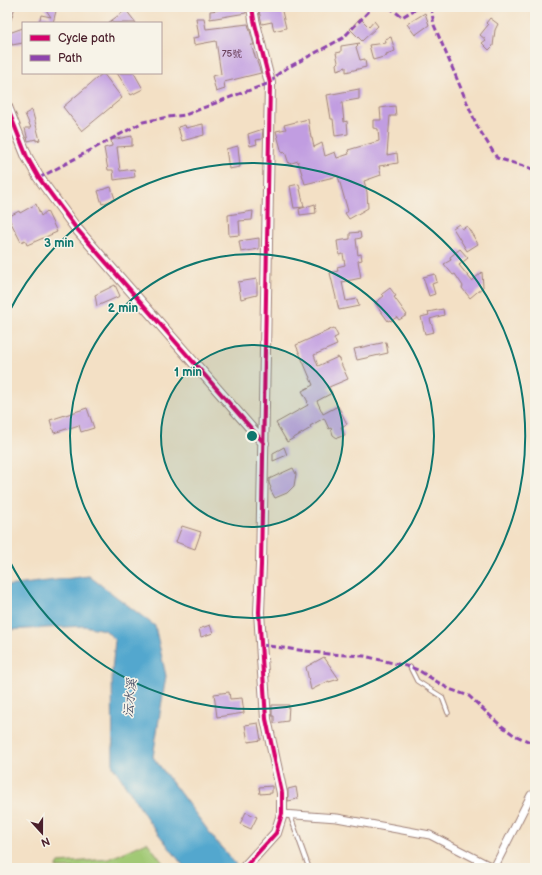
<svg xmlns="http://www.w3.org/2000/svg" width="542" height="875" viewBox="0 0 542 875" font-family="'Balsamiq Sans','LXGW WenKai TC',sans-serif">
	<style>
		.green { fill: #a1c974; stroke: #767450 }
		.water { fill: #52a7ce; stroke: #4e637c }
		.building { fill: #c19de1 }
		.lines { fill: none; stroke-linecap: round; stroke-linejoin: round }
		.lane-casing { stroke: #9e8078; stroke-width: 5.5 }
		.street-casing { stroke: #9e8078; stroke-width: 9 }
		.secondary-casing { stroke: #9e8078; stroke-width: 12 }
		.lane { stroke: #fff; stroke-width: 3.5 }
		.street { stroke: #fff; stroke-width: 7 }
		.secondary { stroke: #fff; stroke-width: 10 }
		.quiet { stroke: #8e44ad; stroke-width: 3; stroke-dasharray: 6 3; stroke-linecap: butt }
		.cycleway-casing { stroke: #f7f3e8; stroke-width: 6 }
		.cycleway { stroke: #d6006c; stroke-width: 4 }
		.ring { fill: none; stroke: #0f766e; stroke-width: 2 }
		.labels { text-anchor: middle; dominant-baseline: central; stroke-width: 3; stroke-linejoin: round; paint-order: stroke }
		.number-label { font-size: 10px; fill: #683e58 }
		.water-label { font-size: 13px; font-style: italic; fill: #4d556c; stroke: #f7f3e8 }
		.centre { fill: #0f766e; stroke: #f7f3e8; stroke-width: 2 }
		.ring-label { font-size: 12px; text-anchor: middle; font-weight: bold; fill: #0f766e; stroke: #f7f3e8; stroke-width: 3; stroke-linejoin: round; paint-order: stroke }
	</style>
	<rect width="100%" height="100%" fill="#f7f3e8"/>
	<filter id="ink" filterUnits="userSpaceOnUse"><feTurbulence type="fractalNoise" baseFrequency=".025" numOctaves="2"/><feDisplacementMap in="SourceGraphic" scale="8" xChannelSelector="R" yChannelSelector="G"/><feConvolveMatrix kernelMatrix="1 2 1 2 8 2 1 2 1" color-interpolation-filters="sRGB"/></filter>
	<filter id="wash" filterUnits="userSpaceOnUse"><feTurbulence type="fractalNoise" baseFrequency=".012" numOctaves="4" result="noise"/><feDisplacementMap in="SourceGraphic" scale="16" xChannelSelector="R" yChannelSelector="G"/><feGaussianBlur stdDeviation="0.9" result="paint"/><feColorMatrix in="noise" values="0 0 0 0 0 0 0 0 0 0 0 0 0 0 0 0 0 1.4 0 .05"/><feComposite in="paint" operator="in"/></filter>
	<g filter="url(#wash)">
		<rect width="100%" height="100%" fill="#f3e0c5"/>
		<path class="green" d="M147,842L167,868H56L59,863L109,859Z"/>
		<path class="water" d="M89,576L155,626L166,676L153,757L216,841L239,868H185L150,823L113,766L112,671L115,640L105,630L84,626L7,630V586Z"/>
		<g id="blocks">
			<path class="building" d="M7,7H15L8,29H7Z
				M44,7H57L53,23H39L41,15L51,17Z
				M217,7H246V13L210,19V11L218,10Z
				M275,7H281L286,28L274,31L272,22L262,24L259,11Z
				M126,10L136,23H108Z
				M425,13L429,25L415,35L407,24Z
				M196,18H204L206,29L248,24L254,45H251L261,73L224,82L225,89L216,92L212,76L221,74L216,41L194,45L193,38L199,37Z
				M360,18L369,27L374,21L378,26L362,41L350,29Z
				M490,18L498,24L495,30L493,46L489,50L482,43L486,40L480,35L488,25L486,23Z
				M23,28V43L12,45L9,33Z
				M391,37L395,51L386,54L387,56L373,60L369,45L386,43L385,39Z
				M360,43L356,47L360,60L365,59L366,67L346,72V67L337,70L336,64L338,62L336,53L341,52V46Z
				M103,73L122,98L82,131L63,107Z
				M117,73H134L143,89L131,95Z
				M359,89V99L342,102L344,122L347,121L348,134L335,136L333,119H331L327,95Z
				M395,106L396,116H390L387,155L397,153L398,163L379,166L381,175L364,181L367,192L368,208L349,219L345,213L348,211L338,176L305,184L298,161L289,164L285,152L282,153L276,131L286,129L284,125L308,119L311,138H312L314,147L322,143L325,156L335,152L337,158L349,154L348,150L379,141L378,129L373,128V120H381L380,108Z
				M32,110L40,140L36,141V139L28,141L25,128H31L25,114Z
				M203,124L204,135L182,141L178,127L185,125L186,128Z
				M263,129L262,139L256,140L257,144L250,146L248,134Z
				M132,136V146L117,147L120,171L134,169L135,177L114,180L113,170H108L104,148L112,146L111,140Z
				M238,146L240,167L229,169L226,149Z
				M299,184L304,207L294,208L290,186Z
				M111,187L115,199L102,204L98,191Z
				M36,204L41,216L47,211L57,232L27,245L25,240L21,242L8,217L19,211L20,213Z
				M315,204L316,213L300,215L299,209Z
				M253,211L252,220L239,221L240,235L229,236L228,215Z
				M459,224L462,229L467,226L478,244L467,251L453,228Z
				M360,232L361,238L356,239L358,255L361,254L362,260L358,261L361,278L342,282L346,301L357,299L359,306L339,310L330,273L338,271L337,267L345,265L343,254L339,255L337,241L350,239V233Z
				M259,238V249L241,252L239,241Z
				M460,249L468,258L459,265L472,281L482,272L483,287L470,298L462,288L463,286L455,274L453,275L444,264L451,260L450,257Z
				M435,274L437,282L432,284L435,294L429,296L423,277Z
				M257,279V295L241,299L238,282Z
				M115,285L120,296L97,306L95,295Z
				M390,288L396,296L394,297L407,315L399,320L397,317L391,321L390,320L388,321L375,303L384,296L382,294Z
				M443,309L444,315L430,319L434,332L425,334L421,317L429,315L428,312Z
				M334,328L338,336L334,338L337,345L314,355L318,366L338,357L348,379L329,387L332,393L317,401L323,414L338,406L347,424L341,427L345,435L337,438L333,435L331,428L329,429L324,418L310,426L311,428L287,442L276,423L308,405L307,403L308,402L302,391L313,385L296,345Z
				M386,342L388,353L357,360L354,349Z
				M87,408L94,428L81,432L79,425L54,433L50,420Z
				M284,447L287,455L273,461V453Z
				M293,468L296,474L294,486L287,493L275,498L270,489L271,488L269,483V479Z
				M182,526L201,532L195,549L176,542Z
				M210,625L213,633L201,637L199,629Z
				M324,657L339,679L329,682V681L311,690L306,667Z
				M229,692L230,699L242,698L244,713L217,717L214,694Z
				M272,705H289L288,721L274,723V716H272Z
				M258,723L261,740L248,742L245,725Z
				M272,786V793L260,794L259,787Z
				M296,787L298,799L288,801V789Z
				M246,812L257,817L251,829L240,824Z"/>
		</g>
	</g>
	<g filter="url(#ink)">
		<use href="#blocks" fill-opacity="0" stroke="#9e8078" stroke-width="1"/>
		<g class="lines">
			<defs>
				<path id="lane" d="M410,667L417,681L442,697L448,713
					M290,815L309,868"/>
				<path id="street" d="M282,814L337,818L430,835L494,868
					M494,868L531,795"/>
				<path id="secondary" d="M7,107L27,157L39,178L76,228L264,443
					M244,868L276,833L282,814V793L266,719L259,612L261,565L270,83L254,20L252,7"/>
			</defs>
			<use href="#lane" class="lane-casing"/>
			<use href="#street" class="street-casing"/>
			<use href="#secondary" class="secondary-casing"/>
			<use href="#lane" class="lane"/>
			<use href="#street" class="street"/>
			<use href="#secondary" class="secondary"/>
			<path class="quiet" d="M389,7L402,17L419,7
				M431,7L434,25L477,126L497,158L533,169L535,172
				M39,178L143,122L168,117L185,115L236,95L270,83L278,74L287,68L343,38L373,7
				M261,645L328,654L364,656L410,667L418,670L449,689L469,696L499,724L514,735L535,744"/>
			<defs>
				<path id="cycleway" d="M7,107L27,157L39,178L76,228L264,443
					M244,868L276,833L282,814V793L266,719L259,612L261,565L270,83L254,20L252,7"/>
			</defs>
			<use href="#cycleway" class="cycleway-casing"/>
			<use href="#cycleway" class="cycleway"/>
		</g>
	</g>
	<circle cx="252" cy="436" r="91" fill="#0f766e" fill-opacity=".12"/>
	<g class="ring">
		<circle cx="252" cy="436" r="91"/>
		<circle cx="252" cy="436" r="182"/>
		<path d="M8 314A273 273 0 1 1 8 558"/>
	</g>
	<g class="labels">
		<g class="number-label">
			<text x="232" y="54">75號</text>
		</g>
		<g class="water-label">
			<text transform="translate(130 698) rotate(-84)">沄水溪</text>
		</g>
	</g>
	<circle cx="252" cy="436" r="6" class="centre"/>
	<g class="ring-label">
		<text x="59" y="247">3 min</text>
		<text x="123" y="312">2 min</text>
		<text x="188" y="376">1 min</text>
	</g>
	<rect width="542" height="875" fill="none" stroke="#f7f3e8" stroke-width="24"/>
	<rect x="22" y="22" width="140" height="52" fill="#f7f3e8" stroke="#b29e9c"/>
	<rect x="30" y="35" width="20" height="6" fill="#d6006c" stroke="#b29e9c"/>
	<text x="58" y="42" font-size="12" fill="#4a1f2b">Cycle path</text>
	<rect x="30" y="55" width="20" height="6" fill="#8e44ad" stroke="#b29e9c"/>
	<text x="58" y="62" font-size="12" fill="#4a1f2b">Path</text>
	<g transform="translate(42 833) rotate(159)" stroke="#f7f3e8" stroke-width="3" paint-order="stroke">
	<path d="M0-3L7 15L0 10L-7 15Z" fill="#4a1f2b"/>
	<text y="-6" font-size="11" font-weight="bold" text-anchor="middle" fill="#4a1f2b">N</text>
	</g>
</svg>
